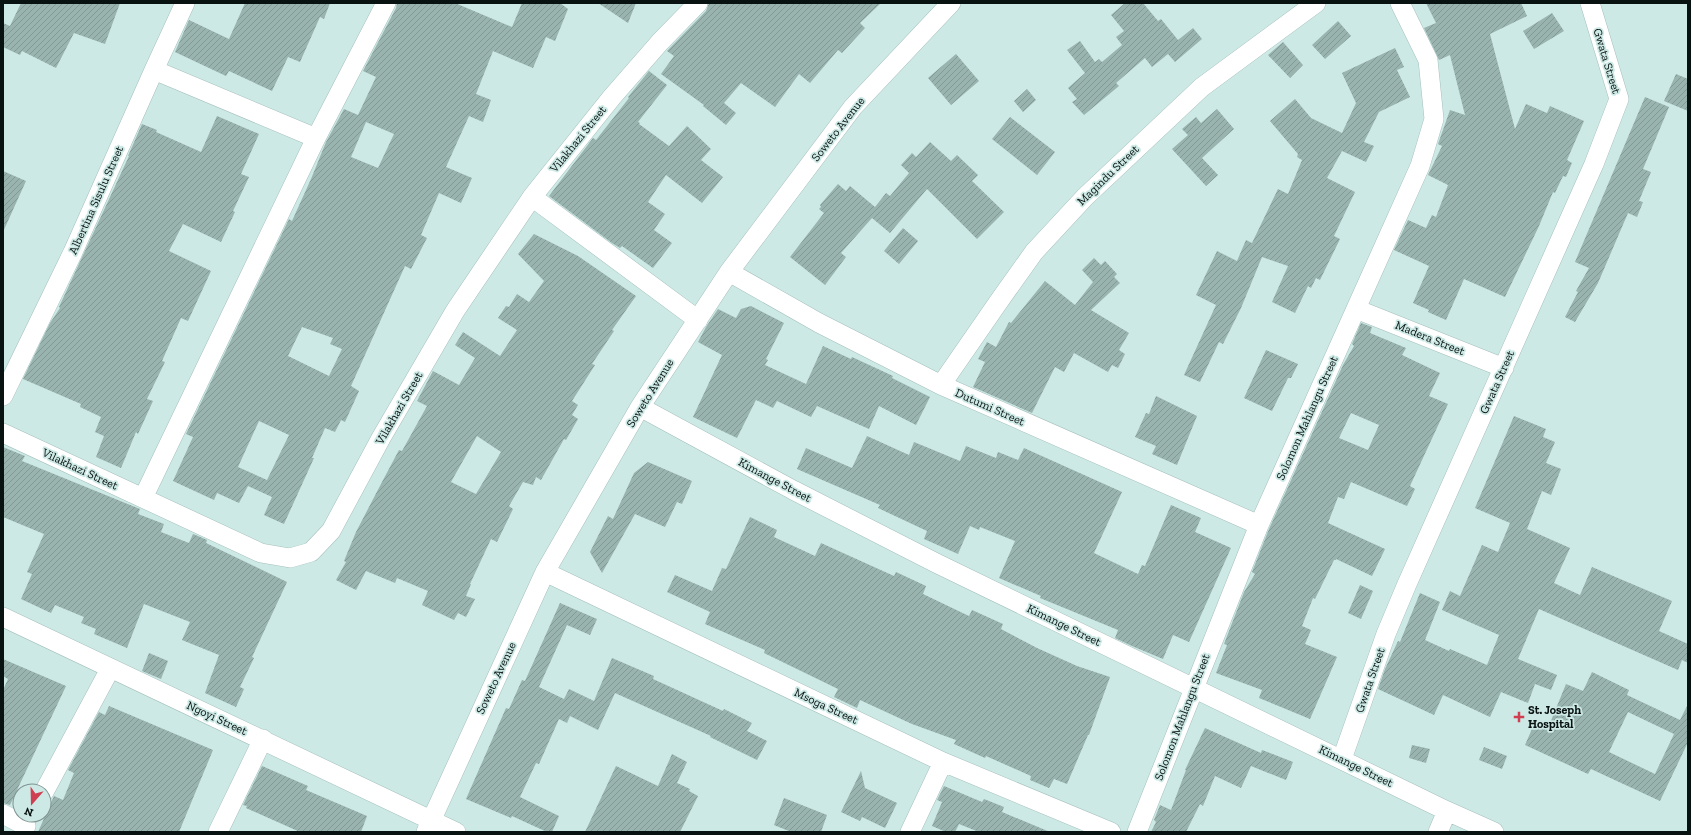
<svg xmlns="http://www.w3.org/2000/svg" width="1691" height="835" viewBox="0 0 1691 835" font-family="'Zilla Slab',serif">
	<style>
		.building { fill: url(#building-hatch); fill-rule: evenodd }
		.lines { fill: none; stroke-linecap: round; stroke-linejoin: round }
		.minor-casing { stroke: #a5c0bc; stroke-width: 20 }
		.minor { stroke: #fff; stroke-width: 19 }
		.poi-dot { fill: #d03f51; stroke: #cde9e5; stroke-width: 1.5 }
		.labels { text-anchor: middle; dominant-baseline: central; stroke-width: 3.5; stroke-linejoin: round; paint-order: stroke }
		.street-label { font-size: 12px; fill: #081210; stroke: #cde9e5 }
		.poi-label { font-size: 12px; font-weight: bold; fill: #081210; stroke: #cde9e5; text-anchor: start }
	</style>
	<defs>
		<pattern id="building-hatch" width="6" height="6" patternUnits="userSpaceOnUse"><rect width="6" height="6" fill="#99b3af"/><path d="M-1 1l2-2M0 6l6-6M5 7l2-2" fill="none" stroke="#829996"/></pattern>
	</defs>
	<rect width="100%" height="100%" fill="#cde9e5"/>
	<path class="building" d="M21,3H120L105,44L74,33L56,68L22,51L20,55L3,47V23L10,26Z
		M245,3H330L324,19L320,17L300,62L288,57L272,91L229,71L226,76L175,52L189,20L229,39Z
		M397,3H455L512,27L522,3H560L568,9L555,41L546,37L533,68L493,51L476,94L491,100L483,122L469,116L446,167L472,178L461,203L439,193L421,235L427,238L411,269L405,266L351,386L359,391L345,422L341,420L335,432L325,428L312,458H314L284,524L264,515L272,497L248,486L239,503L217,493L214,500L173,481L193,437L186,434L289,219L292,221L311,179L326,142L344,109L358,115L376,77L363,71L396,8ZM366,122L394,134L378,168L351,157ZM302,327L333,338L330,344L342,349L329,376L288,356ZM259,421L289,435L267,480L238,467Z
		M598,3H636L628,23Z
		M709,3H881L860,23L865,28L842,53L838,50L810,83L799,74L775,107L741,83L724,103L736,113L726,125L703,106L704,105L661,74L674,56L667,51L706,11Z
		M1125,3H1143L1158,21L1161,19L1178,40L1193,28L1202,39L1175,62L1168,54L1152,67L1145,58L1116,83L1119,86L1084,115L1072,102L1077,99L1068,88L1085,73L1067,50L1080,41L1095,62L1099,59L1102,62L1122,45L1116,37L1124,31L1111,15Z
		M1426,3H1521L1527,16L1490,34L1515,129L1526,104L1547,113L1550,106L1584,121L1567,160L1572,163L1566,177L1563,176L1555,193L1553,192L1539,226L1505,297L1464,279L1446,320L1428,312L1429,310L1413,303L1429,266L1394,250L1408,220L1426,228L1432,215L1436,217L1448,185L1428,175L1442,146L1438,144L1450,110L1465,115L1450,55L1439,60L1424,28L1436,23Z
		M1552,13L1564,31L1534,49L1523,31Z
		M1338,21L1351,36L1325,59L1312,45Z
		M1283,42L1303,65L1290,78L1268,55Z
		M1395,48L1404,67L1397,70L1410,97L1379,112L1364,142L1374,146L1366,162L1342,151L1327,178L1355,192L1334,236L1340,239L1320,280L1316,278L1311,288L1308,286L1295,313L1272,302L1288,266L1262,257L1241,308L1223,344L1219,342L1200,382L1184,375L1216,305L1196,295L1217,251L1237,261L1246,240L1252,243L1278,189L1288,194L1302,160L1297,157L1298,154L1270,121L1295,99L1311,118L1342,133L1356,103L1342,73Z
		M956,54L979,81L951,105L928,78Z
		M649,71L667,85L638,122L640,123L639,124L669,146L687,126L711,149L701,160L723,177L702,203L666,175L648,202L665,214L654,230L672,243L653,268L622,246L620,248L612,243L549,196L593,138L596,140L629,98L628,97Z
		M1676,74L1688,79V111L1664,101Z
		M1027,89L1036,100L1023,112L1014,101Z
		M1645,97L1669,107L1643,169L1651,172L1639,201L1643,202L1637,217L1628,213L1598,283L1575,322L1565,317L1578,292L1576,291L1589,268L1575,262Z
		M1217,109L1234,129L1202,158L1218,175L1206,186L1172,149L1188,135L1182,129L1196,117L1201,123Z
		M217,116L259,134L241,174L249,177L233,211L235,212L221,242L183,224L169,251L211,271L188,321L181,318L162,361L165,362L147,399L153,401L138,434L136,432L121,468L96,457L104,436L95,432L101,417L80,407L81,404L23,379L50,323L60,308L59,307L129,156H128L142,124L157,130L156,132L201,152Z
		M1010,117L1055,152L1037,175L992,139Z
		M930,142L951,161L957,155L978,175L972,181L1004,212L977,239L927,189L890,233L872,218L841,253L846,257L825,285L790,257L824,213L819,209L821,207L820,205L838,184L846,191L850,186L875,207L886,193L890,196L909,173L901,165L912,153L916,157Z
		M3,171L26,181L3,232Z
		M903,228L918,241L899,264L884,251Z
		M534,234L578,256L636,296L612,330L614,331L592,364L595,365L572,401L578,405L572,415L578,419L566,440L564,439L541,480L536,477L533,485L523,482L509,506L513,509L497,542L491,539L470,584H471L466,596L475,599L466,617L458,613L454,620L422,605L428,591L397,578L395,583L366,571L356,590L336,580L346,562L344,561L356,532L382,482L399,450L402,451L427,406L417,401L433,371L459,385L475,358L455,345L463,332L500,356L517,330L498,318L506,306L509,307L517,294L529,302L544,281L518,254ZM477,436L501,452L476,494L451,482Z
		M1094,258L1101,265L1105,261L1117,274L1114,277L1120,283L1091,310L1129,333L1119,350L1125,354L1118,368L1112,365L1108,372L1074,353L1064,372L1055,367L1032,413L973,387L985,362L978,359L987,342L996,347L1009,322L1011,323L1045,281L1075,305L1093,282L1082,270Z
		M751,306L784,323L766,359L768,360L765,365L806,384L823,346L851,359L852,357L893,376L892,378L930,397L916,425L879,406L869,429L817,406L811,417L777,401L773,408L756,400L737,438L693,417L722,355L698,342L706,327L718,309L736,318L741,309Z
		M1361,323L1372,327L1370,333L1406,348L1402,355L1440,373L1429,396L1448,404L1410,486L1415,489L1407,506L1351,482L1344,499L1338,497L1328,523L1385,549L1372,576L1336,559V560H1334L1315,599L1313,598L1302,626L1311,630L1305,644L1337,657L1310,719L1259,698L1262,690L1216,673L1227,645L1224,644L1244,592L1255,574L1252,572L1269,529L1343,365L1354,346L1352,344ZM1351,413L1379,425L1368,450L1339,438Z
		M1266,350L1298,364L1291,378H1288L1272,411L1244,398Z
		M1156,396L1197,416L1177,465L1152,454L1156,446L1135,437L1146,413L1149,414Z
		M1514,416L1546,429L1543,437L1555,442L1546,463L1561,469L1551,495L1542,491L1527,529L1570,548L1554,583L1580,595L1592,567L1672,601L1659,631L1688,644V663L1682,660L1678,670L1539,609L1518,659L1557,675L1551,690L1535,684L1528,703L1501,692L1490,717L1443,695L1434,715L1378,689L1385,669L1398,641L1400,642L1420,593L1440,602L1425,640L1449,651L1450,649L1487,665L1499,635L1442,610L1450,591L1460,596L1482,545L1498,552L1510,523L1475,508Z
		M867,436L909,455L914,442L960,461L966,446L996,458L998,452L1018,460L1024,448L1122,492L1094,553L1138,574L1142,565L1145,566L1171,505L1201,518L1195,532L1231,548L1189,642L1173,635L1163,659L1132,646L1115,638L1118,630L1040,598L1041,596L999,578L1015,541L980,527L979,530L970,526L958,554L924,539L927,531L878,508L880,505L797,469L806,448L852,468Z
		M3,447L25,456L22,461L140,509L138,514L164,524L161,532L189,543L193,534L198,536L207,540L206,543L287,582L252,657L254,658L240,687L244,689L236,707L205,693L219,655L182,640L190,622L144,604L127,648L94,634L96,629L81,623L84,617L55,605L51,613L21,599L32,574L27,572L44,534L3,517Z
		M648,462L692,481L682,504L677,502L665,527L635,514L602,573L590,552L608,516L613,519L634,473Z
		M750,517L777,530L774,537L815,556L821,543L894,576L896,572L926,586L923,594L969,616L972,610L1003,624L1001,629L1037,648L1077,666L1110,677L1089,735H1088L1067,784L1054,779L1049,788L1030,780L1031,776L986,756L985,758L954,744L956,740L912,724L860,700L857,708L834,697L838,689L764,653L765,650L705,624L710,612L667,592L675,575L712,591L722,568L726,569Z
		M1360,585L1373,591L1361,619L1348,613Z
		M560,603L597,619L590,635L567,625L539,687L564,699L569,689L594,701L612,658L654,676L653,679L723,711L724,709L752,723L747,731L767,741L757,760L710,737L711,736L615,693L598,730L570,716L567,723L559,719L539,764L536,763L520,797L559,816L552,832H547L512,816L511,818L466,799L506,708L509,709L522,680L525,681Z
		M149,653L168,661L161,679L142,671Z
		M3,659L66,686L10,805L3,803V690L8,679L3,676Z
		M1592,672L1629,690L1627,695L1680,720L1688,704V742L1660,801L1591,769L1588,774L1525,745L1535,722L1548,728L1566,684L1583,691ZM1628,712L1674,734L1655,774L1609,752Z
		M109,706L213,750L179,832H38L54,796L63,800L74,773L68,770L99,712L105,715Z
		M1205,728L1261,753L1262,750L1293,762L1286,780L1251,766L1241,788L1215,776L1203,806L1200,804L1186,832H1151L1156,822L1154,820L1160,805L1171,810L1186,770H1185Z
		M1412,745L1430,749L1426,763L1409,758Z
		M1484,747L1507,756L1502,769L1479,760Z
		M672,754L687,762L677,783L690,789L689,791L698,796L680,832H585L616,766L658,786Z
		M262,766L308,786L306,790L367,816L361,832H300L246,808L247,806L243,805Z
		M861,771L865,788L897,803L885,828L862,817L860,821L841,812Z
		M944,786L982,802L984,799L1004,807L1002,812L1050,832H979L959,824L955,832H946L932,826L942,802L937,800Z
		M784,798L827,815L821,832H791L774,825Z"/>
	<g class="lines">
		<defs>
			<path id="minor" d="M154,70L316,138
				M532,197L698,320
				M729,272L819,323L941,385L1259,525
				M1356,309L1504,368
				M941,385L997,304L1034,252L1085,197L1202,87L1316,3
				M3,396L73,252L154,70L185,3
				M640,407L793,490L936,563L1447,811L1494,832
				M3,433L261,553L290,558L311,552L331,531L381,438L455,311L532,197L612,97L660,42L698,3
				M143,498L316,138L386,3
				M545,572L943,762L1111,832
				M3,617L456,832
				M1342,759L1386,634L1407,584L1594,164L1619,99L1590,3
				M44,792L110,669
				M3,814L26,826
				M218,832L263,739
				M426,832L545,572L640,407L729,272L853,107L951,3
				M910,832L943,762
				M1137,832L1259,525L1420,166L1434,119L1428,60L1400,3
				M1438,832L1447,811"/>
		</defs>
		<use href="#minor" class="minor-casing"/>
		<use href="#minor" class="minor"/>
	</g>
	<path class="poi-dot" d="M1517 711h4v4h4v4h-4v4h-4v-4h-4v-4h4z"/>
	<g class="labels">
		<g class="street-label">
			<text transform="translate(1607 61) rotate(73)">Gwata Street</text>
			<text transform="translate(838 129) rotate(-52)">Soweto Avenue</text>
			<text transform="translate(578 139) rotate(-51)">Vilakhazi Street</text>
			<text transform="translate(1108 175) rotate(-44)">Magindu Street</text>
			<text transform="translate(96 200) rotate(-66)">Albertina Sisulu Street</text>
			<text transform="translate(1430 338) rotate(22)">Madera Street</text>
			<text transform="translate(1497 382) rotate(-66)">Gwata Street</text>
			<text transform="translate(650 393) rotate(-58)">Soweto Avenue</text>
			<text transform="translate(990 407) rotate(24)">Dutumi Street</text>
			<text transform="translate(399 408) rotate(-60)">Vilakhazi Street</text>
			<text transform="translate(1307 418) rotate(-66)">Solomon Mahlangu Street</text>
			<text transform="translate(80 469) rotate(25)">Vilakhazi Street</text>
			<text transform="translate(775 480) rotate(28)">Kimange Street</text>
			<text transform="translate(1064 625) rotate(26)">Kimange Street</text>
			<text transform="translate(496 678) rotate(-65)">Soweto Avenue</text>
			<text transform="translate(1370 680) rotate(-71)">Gwata Street</text>
			<text transform="translate(826 706) rotate(25)">Msoga Street</text>
			<text transform="translate(1182 717) rotate(-69)">Solomon Mahlangu Street</text>
			<text transform="translate(217 718) rotate(25)">Ngoyi Street</text>
			<text transform="translate(1356 766) rotate(26)">Kimange Street</text>
		</g>
		<g class="poi-label">
			<text x="1528" y="710">St. Joseph<tspan x="1528" dy="14">Hospital</tspan></text>
		</g>
	</g>
	<rect width="1691" height="835" fill="none" stroke="#081210" stroke-width="8"/>
	<g transform="translate(32 803) rotate(200)"><circle r="19" fill="#cde9e5" stroke="#7e9390"/>
	<path d="M0-3L7 15L0 10L-7 15Z" fill="#d03f51"/>
	<text y="-6" font-size="11" font-weight="bold" text-anchor="middle" fill="#081210">N</text>
	</g>
</svg>
